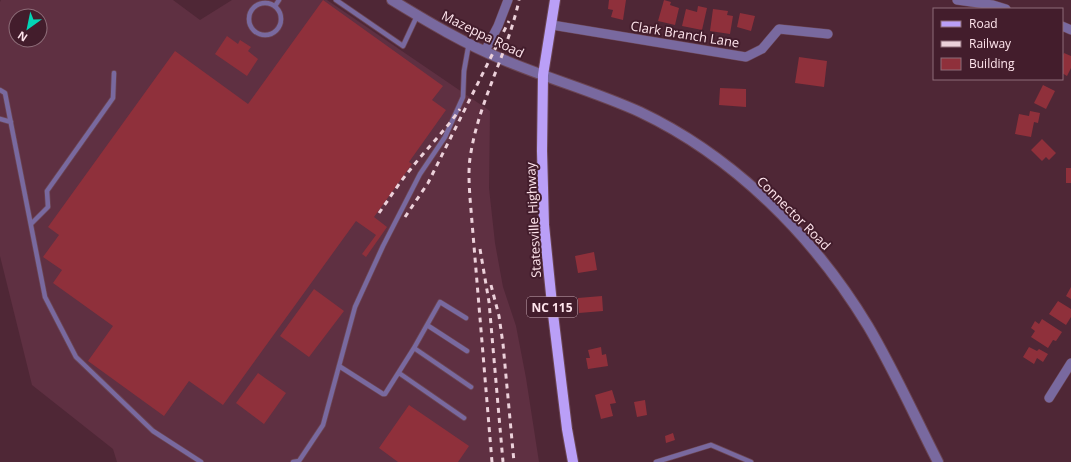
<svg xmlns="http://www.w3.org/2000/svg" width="1071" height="462" viewBox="0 0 1071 462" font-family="'Open Sans',sans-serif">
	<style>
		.built { fill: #5f3042; fill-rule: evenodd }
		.building { fill: #8f303b }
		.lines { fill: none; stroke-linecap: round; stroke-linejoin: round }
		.service-casing { stroke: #6b4553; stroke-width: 6 }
		.minor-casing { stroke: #6b4553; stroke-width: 10 }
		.tertiary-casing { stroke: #6b4553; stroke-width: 12 }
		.primary-casing { stroke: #6b4553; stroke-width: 12 }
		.service { stroke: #79699f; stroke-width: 4.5 }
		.minor { stroke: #79699f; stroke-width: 9 }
		.tertiary { stroke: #79699f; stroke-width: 10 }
		.primary { stroke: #ba9ff7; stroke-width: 10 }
		.rail { stroke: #ecd1da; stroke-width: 3; stroke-dasharray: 5 5; stroke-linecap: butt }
		.labels { text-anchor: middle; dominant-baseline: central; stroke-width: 4; stroke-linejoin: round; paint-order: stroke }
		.shield { fill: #431d2c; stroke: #c6a8b2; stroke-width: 1 }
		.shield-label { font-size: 12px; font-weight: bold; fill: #fee4ec }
		.street-label { font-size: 13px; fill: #fee4ec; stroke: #431d2c }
	</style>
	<rect width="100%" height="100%" fill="#4f2736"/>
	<path class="built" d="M1,0H173L200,20L232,0H327L490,111L489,188L495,243L503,287L516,326L526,378L539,462H117L113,449L32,385L0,256V2ZM16,16H40V40H16Z"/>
	<path class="building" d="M323,0L443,86L432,100L446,110L409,162L412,164L374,217L387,227L366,257L362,254L376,235L356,221L223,405L189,381L164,416L88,361L113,326L53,283L62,270L43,257L59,235L48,227L175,51L248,104Z
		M609,0H626L623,20L611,17L613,10L608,9Z
		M664,0L671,2L670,5L679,8L675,25L658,21Z
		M698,6L707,8L702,30L682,26L686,9L697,12Z
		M713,9L728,11L727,15L733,16L730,34L710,31Z
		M740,13L755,16L751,31L737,27Z
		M227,36L238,44L240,40L251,47L248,51L258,59L247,76L215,54Z
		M1064,53L1071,56V68L1067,76L1062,73V57Z
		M799,57L827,61L824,87L795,83Z
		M1043,85L1055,91L1046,109L1034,103Z
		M720,88L746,89V107L719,105Z
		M1030,111L1040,113L1038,123L1034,122L1031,137L1015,134L1019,114L1029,116Z
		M1042,139L1056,153L1049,160L1046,157L1042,161L1031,150Z
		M1066,168H1071V183H1066Z
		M594,252L597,270L578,273L575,256Z
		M1071,287V299L1066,296Z
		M314,289L344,311L309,357L280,336Z
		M602,296L603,311L579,313L578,298Z
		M1058,301L1071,309V317L1066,325L1049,314Z
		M1042,319L1062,332L1056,341L1053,340L1048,348L1031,337L1035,331L1031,328L1035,321L1039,324Z
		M601,347L602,355L606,354L608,366L588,369L586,358H590L588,350Z
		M1029,347L1037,351L1039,349L1048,354L1043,362L1037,358L1034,364L1023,357Z
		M258,373L286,393L264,424L236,403Z
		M612,390L616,403L610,404L613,416L601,419L595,395Z
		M645,400L647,415L637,417L634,402Z
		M409,405L469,446L458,462H398L379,448Z
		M673,433L675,440L666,443L665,436Z"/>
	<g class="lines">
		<defs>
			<path id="service" d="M336,0L403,46L417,16
				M249 19a16 16 0 1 1 32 0a16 16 0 1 1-32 0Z
				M275,6L279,0
				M0,90L5,93L45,297L76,357L153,431L201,462
				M0,119L11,122
				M31,224L48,207L47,191L113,98L114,73
				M427,325L467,351
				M414,348L471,387
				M339,366L383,394H385L414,348L440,302L466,318
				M399,373L464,418
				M293,462L299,461L323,425L355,307L383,246L420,174L445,137L463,97L464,71L469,43
				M656,462L711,445L751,462"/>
			<path id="minor" d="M957,0L993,5L1006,9
				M552,25L746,57L762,49L779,29L828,34
				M1062,26L1071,30
				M485,51L498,26L508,0
				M1049,398L1071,363"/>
			<path id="tertiary" d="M392,0C428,22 465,44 504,60C549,79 596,92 640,112C735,157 814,237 868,326C894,370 915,417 938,462"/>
			<path id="primary" d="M555,0L543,75L542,151L544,225L553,314L567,429L573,462"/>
		</defs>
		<use href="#service" class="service-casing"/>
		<use href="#minor" class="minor-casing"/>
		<use href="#tertiary" class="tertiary-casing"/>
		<use href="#primary" class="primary-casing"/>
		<use href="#service" class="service"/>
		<use href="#minor" class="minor"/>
		<use href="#tertiary" class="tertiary"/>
		<use href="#primary" class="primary"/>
		<path class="rail" d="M379,213C389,199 399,183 410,170C426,149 445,131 460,109
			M405,217L428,183L509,21
			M480,249L489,302L503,462
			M491,285L499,316L503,344L514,462
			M492,462L470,198C469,183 468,167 471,152C480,99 508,52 519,0"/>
	</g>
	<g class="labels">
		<rect class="shield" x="527" y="297" width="50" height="20" rx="3"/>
		<g class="shield-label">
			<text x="552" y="307">NC 115</text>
		</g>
		<g class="street-label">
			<text transform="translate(483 34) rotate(26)">Mazeppa Road</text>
			<text transform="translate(685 34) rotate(9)">Clark Branch Lane</text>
			<text transform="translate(794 213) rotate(45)">Connector Road</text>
			<text transform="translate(533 220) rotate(-93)">Statesville Highway</text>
		</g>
	</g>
	<rect x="933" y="8" width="130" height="72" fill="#431d2c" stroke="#8e6d79"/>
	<rect x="941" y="21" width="20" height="6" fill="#ba9ff7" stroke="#8e6d79"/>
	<text x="969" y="28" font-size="12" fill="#fee4ec">Road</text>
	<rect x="941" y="41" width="20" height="6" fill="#ecd1da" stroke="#8e6d79"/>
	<text x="969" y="48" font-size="12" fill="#fee4ec">Railway</text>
	<rect x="941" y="58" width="20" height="12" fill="#8f303b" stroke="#8e6d79"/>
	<text x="969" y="68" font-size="12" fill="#fee4ec">Building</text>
	<g transform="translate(28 28) rotate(213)"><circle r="19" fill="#431d2c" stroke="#8e6d79"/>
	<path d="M0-3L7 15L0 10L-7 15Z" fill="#03d5b6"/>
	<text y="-6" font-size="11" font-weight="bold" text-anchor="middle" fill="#fee4ec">N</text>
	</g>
</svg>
